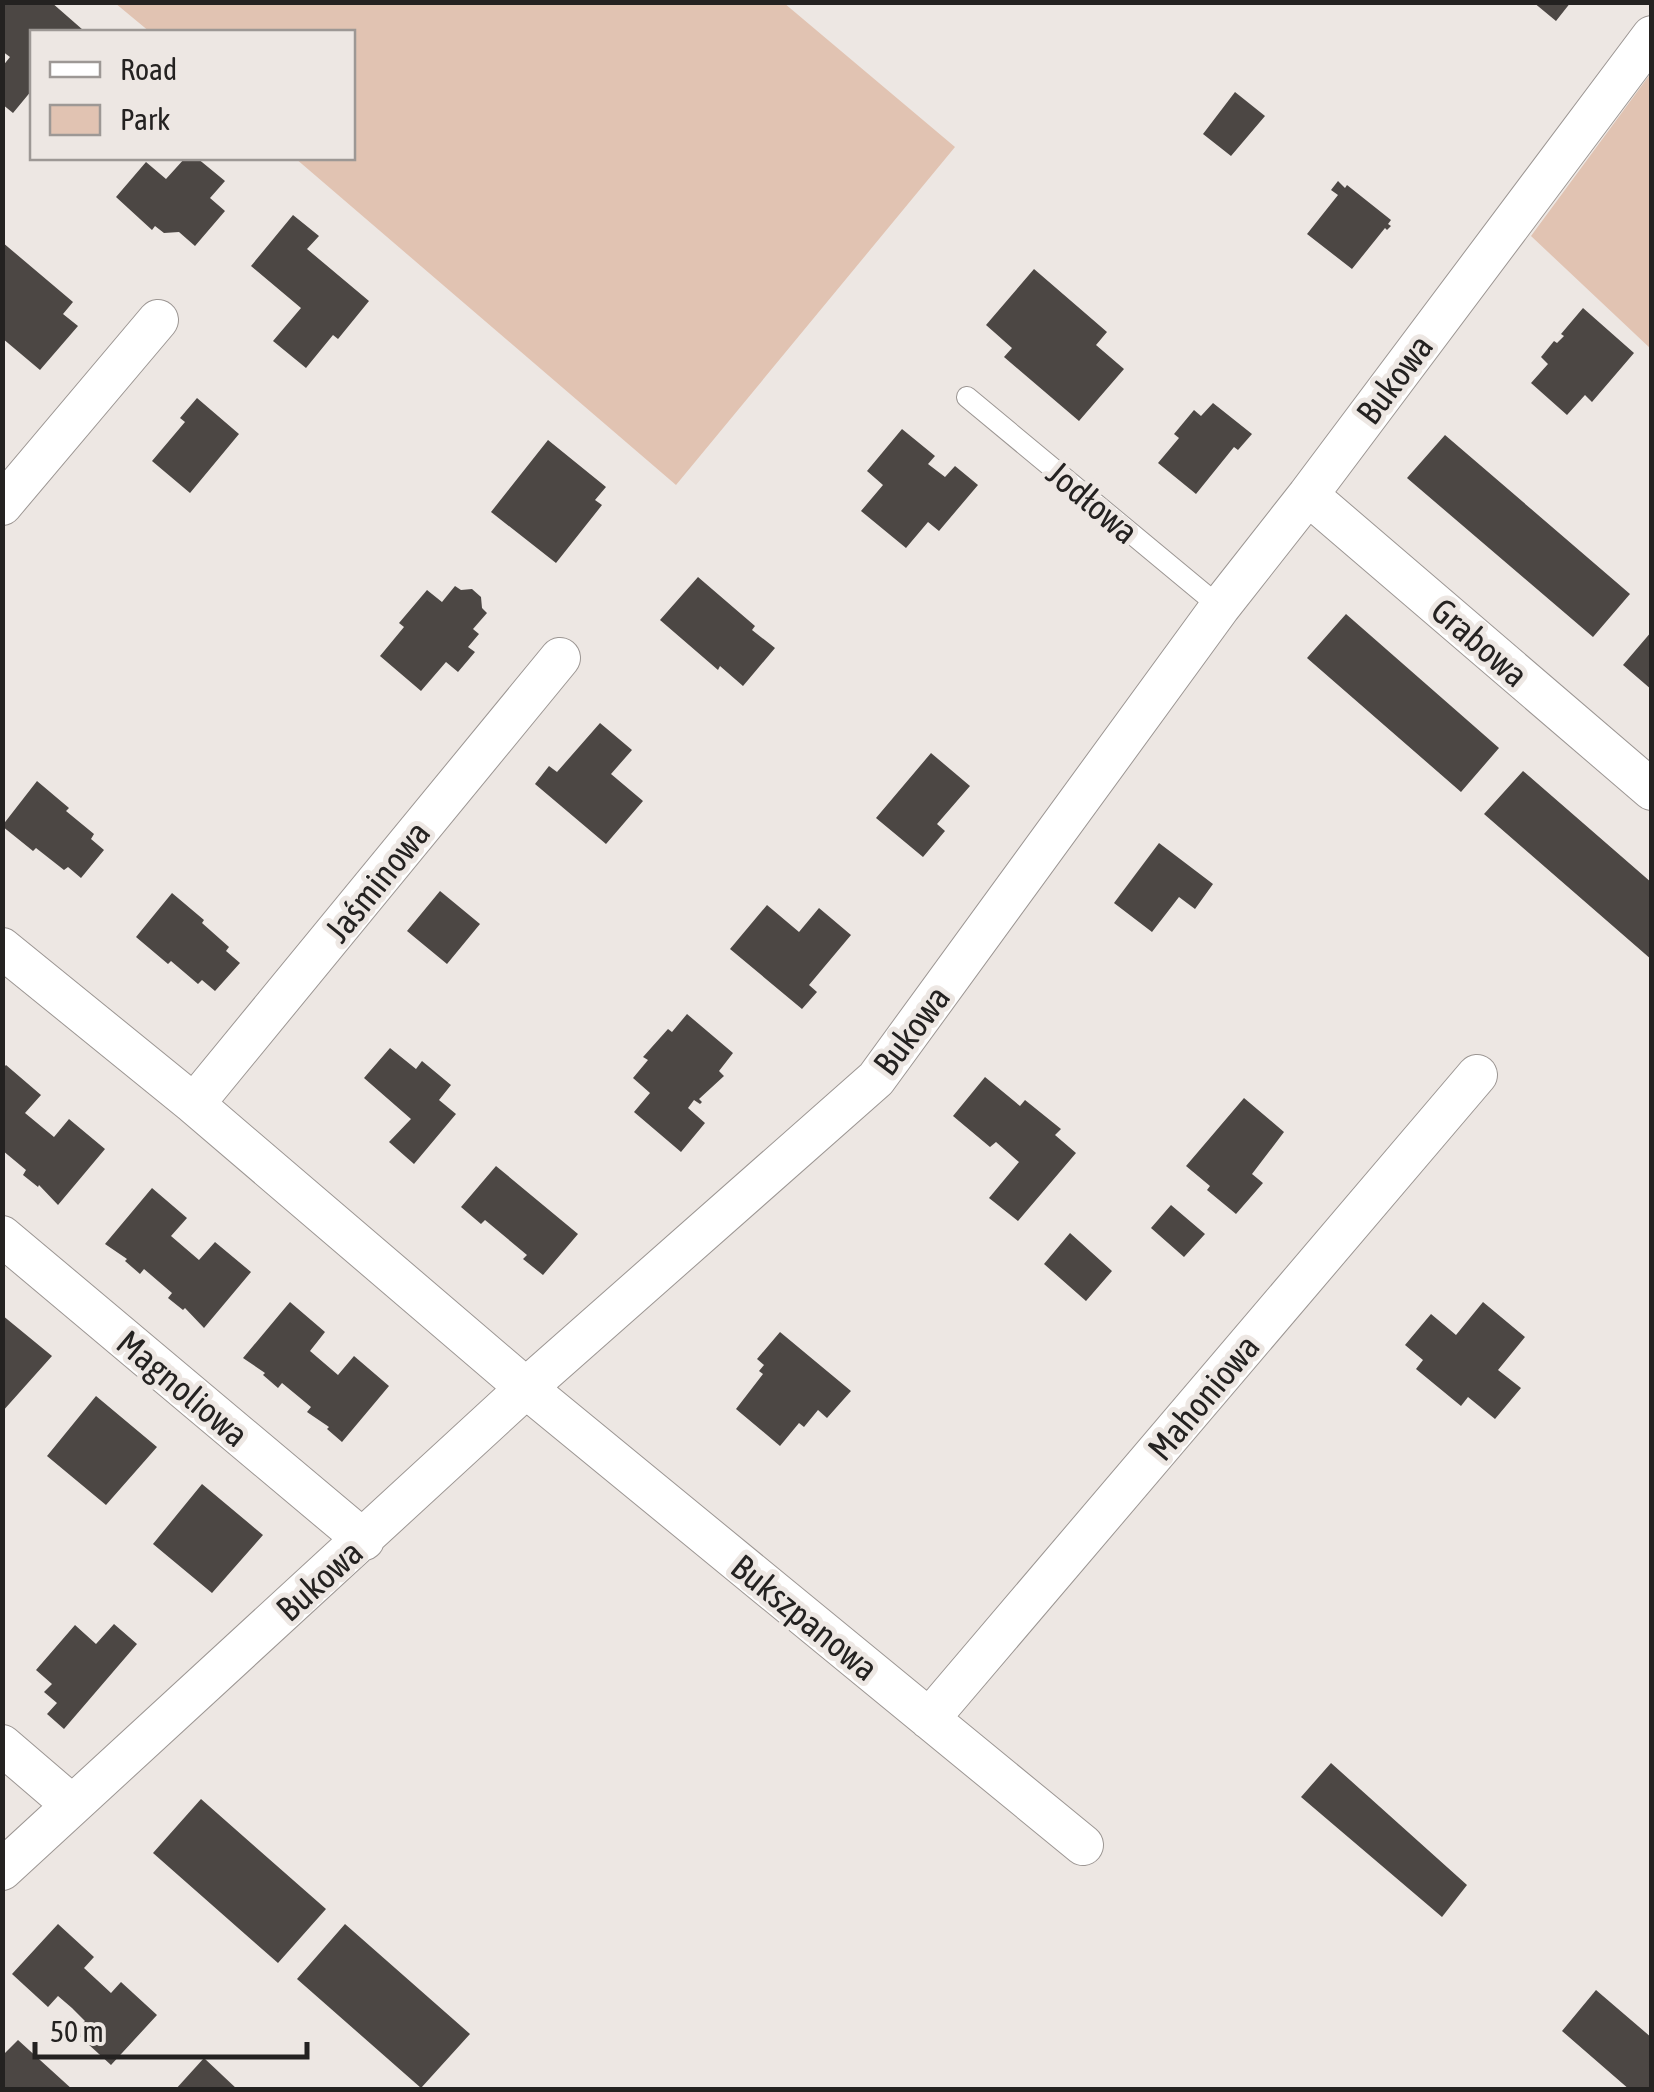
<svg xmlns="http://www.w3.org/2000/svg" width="1654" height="2092" viewBox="0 0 1654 2092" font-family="'Asap Condensed',sans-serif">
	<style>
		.green { fill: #e1c3b2 }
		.building { fill: #4c4744 }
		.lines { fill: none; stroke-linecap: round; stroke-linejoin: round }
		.lane-casing { stroke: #9c9693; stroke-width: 22 }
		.street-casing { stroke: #9c9693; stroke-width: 42 }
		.lane { stroke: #fff; stroke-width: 20 }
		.street { stroke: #fff; stroke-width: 40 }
		.labels { text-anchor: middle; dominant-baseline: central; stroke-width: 10; stroke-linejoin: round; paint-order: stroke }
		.street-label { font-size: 35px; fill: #242221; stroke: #ede7e3 }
	</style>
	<rect width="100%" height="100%" fill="#ede7e3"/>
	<path class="green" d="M115,3H784L955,147L676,485L295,158H352V32H150Z
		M1651,73V349L1531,236Z"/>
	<path class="building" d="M2,2H51L83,30L32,32V90L13,113L2,104V67L10,57L2,51Z
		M1533,2H1571L1556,21Z
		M1235,92L1265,116L1231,156L1203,134Z
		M185,158H197L225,181L210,198L225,211L195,246L179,232L164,233L155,226L152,230L116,197L146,162L166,179Z
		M1338,181L1345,188L1347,185L1391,220L1388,224L1391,226L1387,230L1385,228L1352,269L1307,234L1338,195L1331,190Z
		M293,215L319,236L307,249L369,301L338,339L333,335L306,368L273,341L301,308L251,266Z
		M2,242L73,302L63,314L78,326L40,370L2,338Z
		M1034,269L1107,332L1096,345L1124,369L1079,421L1004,357L1012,348L986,325Z
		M1583,308L1634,353L1592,402L1585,395L1567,415L1531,383L1548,364L1541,357L1554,341L1557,343L1564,336L1561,334Z
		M197,398L239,434L190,493L152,461L185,422L180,418Z
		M1213,403L1252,434L1238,450L1234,447L1196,494L1158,463L1179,438L1174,434L1194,410L1201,416Z
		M902,429L935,456L928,464L945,477L955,466L978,485L939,531L928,522L906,548L861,511L883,485L867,471Z
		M1445,435L1630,594L1593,637L1407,478Z
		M548,440L606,487L595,500L602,505L556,563L491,512Z
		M698,577L755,626L752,630L775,648L743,686L720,666L718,670L660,620Z
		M455,586L461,590L472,589L481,597L482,608L487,613L473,629L479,634L468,647L475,652L458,672L446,662L421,691L380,656L404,627L399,623L427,590L442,602Z
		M1346,614L1499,748L1461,792L1307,658Z
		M1652,631V690L1623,665Z
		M600,723L632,750L611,774L643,801L606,844L535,784L549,766L557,772Z
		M931,753L970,786L937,824L945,831L923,857L876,818Z
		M1523,771L1652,883V960L1484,814Z
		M37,781L69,808L66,811L94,834L91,839L104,850L81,878L68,867L64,870L36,848L33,851L2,826Z
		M1159,843L1213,884L1195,909L1179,897L1152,932L1114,903Z
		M440,891L480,924L447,964L407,931Z
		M172,893L204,920L202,923L229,947L226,951L240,963L215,991L202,980L198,984L171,961L168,964L136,937Z
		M767,905L799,932L819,908L851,935L809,985L817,992L802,1009L730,949Z
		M687,1014L733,1053L719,1071L724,1076L699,1099L702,1102L700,1104L694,1100L688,1108L705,1123L681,1152L634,1112L650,1093L633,1078L648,1060L643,1057L668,1029L672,1032Z
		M390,1048L416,1069L422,1061L451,1085L439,1100L456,1114L414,1164L389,1142L411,1119L364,1078Z
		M6,1065L41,1095L25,1113L54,1137L69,1119L105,1149L58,1205L39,1185L38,1187L23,1175L26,1170L2,1150V1069Z
		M985,1077L1020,1106L1025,1100L1061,1129L1055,1135L1076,1153L1018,1221L989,1198L1019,1162L996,1142L990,1147L953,1116Z
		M1244,1098L1284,1132L1252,1174L1263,1183L1236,1214L1207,1190L1210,1186L1186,1166Z
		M496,1166L578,1234L543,1275L523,1259L527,1255L485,1220L481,1224L461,1207Z
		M152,1188L187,1218L171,1236L199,1260L215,1242L251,1272L204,1328L185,1308L183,1310L168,1298L172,1293L144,1269L140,1274L125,1261L127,1259L105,1244Z
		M1171,1205L1205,1234L1184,1257L1151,1228Z
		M1070,1233L1112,1271L1086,1301L1044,1264Z
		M290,1302L325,1332L310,1351L338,1375L354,1356L389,1386L342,1442L327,1429L329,1427L307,1412L311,1407L282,1383L278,1388L263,1375L265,1373L243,1358Z
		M1483,1302L1525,1337L1498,1370L1521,1388L1495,1419L1468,1397L1461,1406L1416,1369L1423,1360L1405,1345L1431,1314L1456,1335Z
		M2,1315L52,1356L2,1412Z
		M780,1332L851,1391L827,1418L818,1410L804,1427L799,1423L780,1446L736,1409L763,1374L759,1371L764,1365L757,1359Z
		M96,1396L157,1447L106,1505L47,1456Z
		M202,1484L263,1535L212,1593L153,1544Z
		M114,1624L137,1644L64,1729L47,1714L57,1703L44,1692L52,1684L36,1670L75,1625L96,1644Z
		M1331,1763L1467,1885L1442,1917L1301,1797Z
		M201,1799L326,1909L278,1963L153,1853Z
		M58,1924L94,1957L84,1968L97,1980L111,1993L121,1982L157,2015L111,2065L75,2032L85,2021L72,2008L58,1996L48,2007L12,1974Z
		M345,1924L470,2034L421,2088L297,1979Z
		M1596,1990L1652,2038V2090H1630L1562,2031Z
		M18,2040L73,2090H2V2056Z
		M204,2058L238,2090H175Z"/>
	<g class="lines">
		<defs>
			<path id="lane" d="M967,397L1220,607"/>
			<path id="street" d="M1308,495L1652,790
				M2,505L158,320
				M2,948L194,1104L526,1388L1083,1845
				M194,1104L560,658
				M2,1236L364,1540
				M929,1719L1477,1075
				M2,1745L72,1805
				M2,1870L526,1388L876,1079L1220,607L1308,495L1652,36"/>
		</defs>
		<use href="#lane" class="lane-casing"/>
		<use href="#street" class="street-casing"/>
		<use href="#lane" class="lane"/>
		<use href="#street" class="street"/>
	</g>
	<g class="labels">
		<g class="street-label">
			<text transform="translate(1394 379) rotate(-53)">Bukowa</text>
			<text transform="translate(1093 502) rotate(40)">Jodłowa</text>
			<text transform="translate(1480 642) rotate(41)">Grabowa</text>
			<text transform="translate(377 881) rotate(-51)">Jaśminowa</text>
			<text transform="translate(911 1030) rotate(-53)">Bukowa</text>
			<text transform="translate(183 1388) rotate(40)">Magnoliowa</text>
			<text transform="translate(1203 1397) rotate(-50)">Mahoniowa</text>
			<text transform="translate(319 1580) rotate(-42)">Bukowa</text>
			<text transform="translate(805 1617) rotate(39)">Bukszpanowa</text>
		</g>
	</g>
	<rect width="1654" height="2092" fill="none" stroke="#242221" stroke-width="10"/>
	<rect x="30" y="30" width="325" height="130" fill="#ede7e3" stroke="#9d9895" stroke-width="2.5"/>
	<rect x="50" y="62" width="50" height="15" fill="#ffffff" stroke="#9d9895" stroke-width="2.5"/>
	<text x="120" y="80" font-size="30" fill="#242221">Road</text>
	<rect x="50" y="105" width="50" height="30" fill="#e1c3b2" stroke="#9d9895" stroke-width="2.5"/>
	<text x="120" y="130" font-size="30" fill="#242221">Park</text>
	<path d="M35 2042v15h272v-15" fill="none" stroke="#242221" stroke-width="5"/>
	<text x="50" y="2042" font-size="30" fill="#242221" stroke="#ede7e3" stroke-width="8" paint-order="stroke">50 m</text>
</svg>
